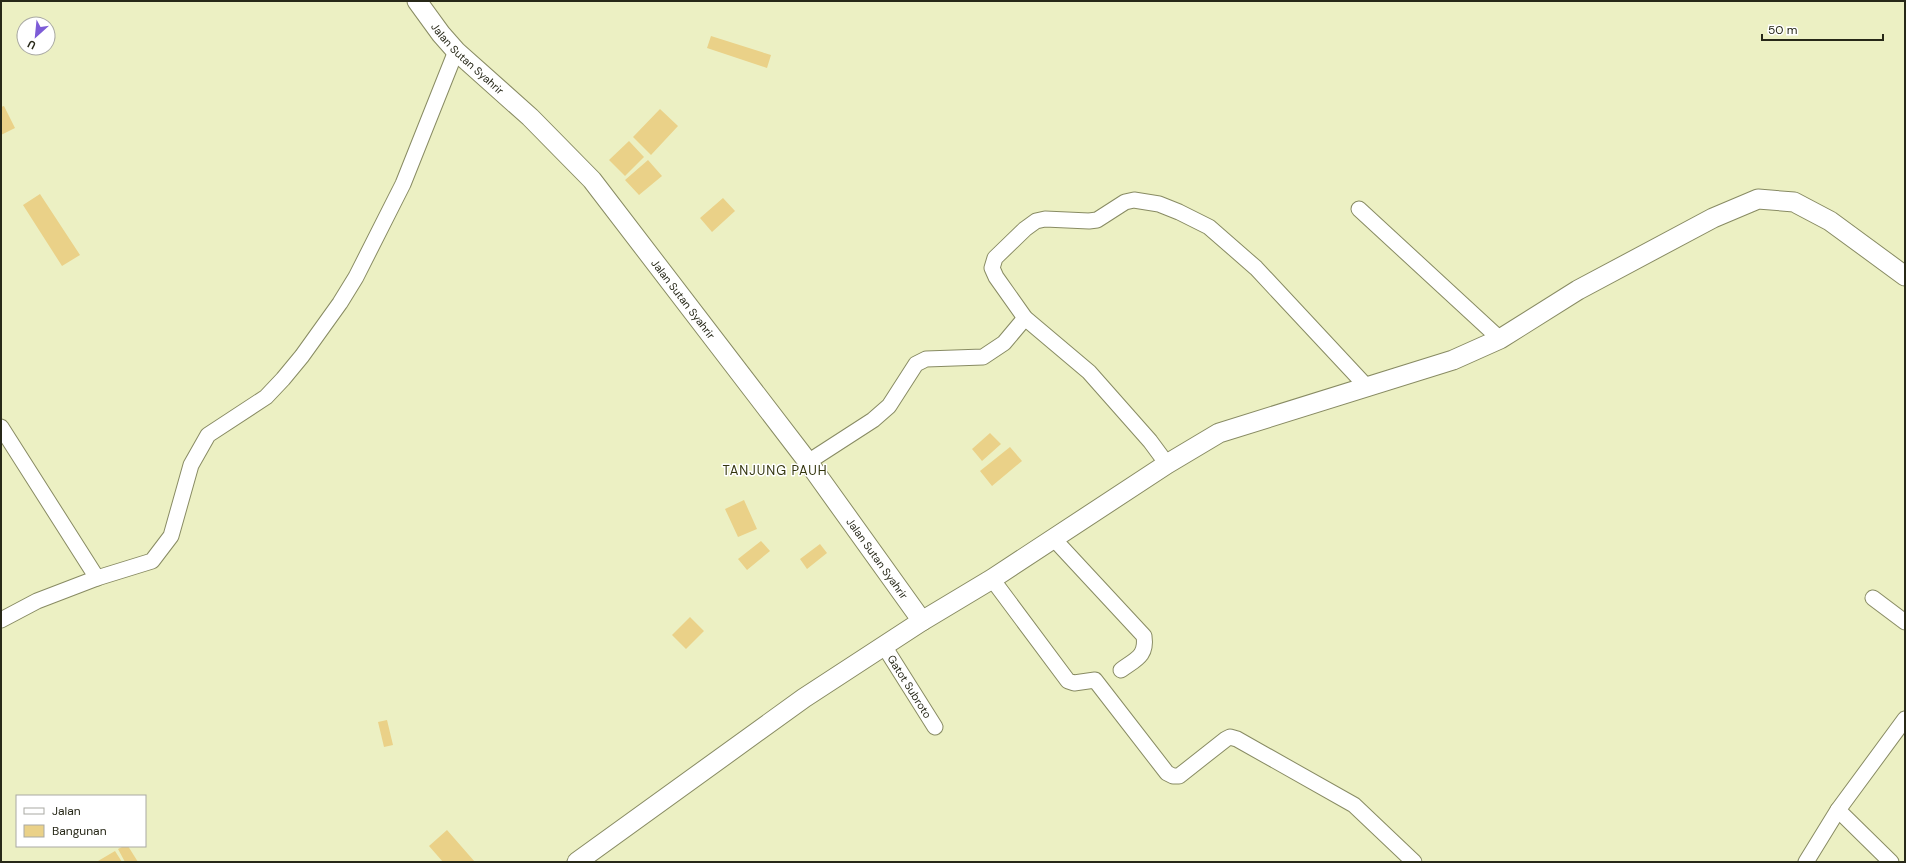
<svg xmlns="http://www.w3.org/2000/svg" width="1906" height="863" viewBox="0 0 1906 863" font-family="'DM Sans',sans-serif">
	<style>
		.building { fill: #ead188 }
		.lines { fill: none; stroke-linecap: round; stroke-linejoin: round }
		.minor-casing { stroke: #888b63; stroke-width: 17 }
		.tertiary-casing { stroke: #888b63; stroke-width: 21 }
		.minor { stroke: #fff; stroke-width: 15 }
		.tertiary { stroke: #fff; stroke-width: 19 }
		.labels { text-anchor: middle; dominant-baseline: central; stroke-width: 3; stroke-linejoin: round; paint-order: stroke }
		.street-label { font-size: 11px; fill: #272818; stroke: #fff }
		.quarter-label { font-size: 13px; letter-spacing: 1px; fill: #33350e; stroke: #fff }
	</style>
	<rect width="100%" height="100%" fill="#ecf0c3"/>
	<path class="building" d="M711,36L771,55L767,68L707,48Z
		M4,106L15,128L1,135V107Z
		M660,109L678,126L651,155L633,137Z
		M629,141L644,157L625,176L609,160Z
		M648,160L662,176L639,195L625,180Z
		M40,194L80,255L62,266L23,205Z
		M723,198L735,211L712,232L700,218Z
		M990,433L1001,444L982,461L972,449Z
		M1010,447L1022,461L992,486L980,471Z
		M744,500L757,529L738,537L725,509Z
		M761,541L770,551L747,570L738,559Z
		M820,544L827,553L807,569L800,559Z
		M690,617L704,631L686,649L672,635Z
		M387,720L393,745L384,747L378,722Z
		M447,830L475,862H443L429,846Z
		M124,846H128L138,862H125L118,849Z
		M115,851L122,862H98V861Z"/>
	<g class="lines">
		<defs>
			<g id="minor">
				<path d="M1359,209L1500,339"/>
				<path d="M1,427L97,578"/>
				<path d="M808,462L873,420L889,406L916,364L926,359L983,357L1004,343L1025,318"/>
				<path d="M1167,464L1150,441L1089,372L1025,318L996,277L992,268L995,258L1025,229L1036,221L1045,219L1089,221L1097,220L1125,202L1134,200L1159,204L1179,212L1209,227L1256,268L1368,388"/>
				<path d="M1053,538L1144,636C1147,656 1136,659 1121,670"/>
				<path d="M992,579L1068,681L1074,683L1095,680L1167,773L1173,776H1179L1226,739L1230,737L1237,739L1354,805L1414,862"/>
				<path d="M1873,598L1905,622"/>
				<path d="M1,620L37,601L97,578L152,561L171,536L191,465L208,435L266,397L283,379L302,356L340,303L356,277L403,184L456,51"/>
				<path id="s1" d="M884,646L935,727"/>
				<path d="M1838,810L1891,862"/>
				<path d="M1806,862L1838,810L1905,719"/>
			</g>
			<g id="tertiary">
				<path id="s2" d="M417,1L441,34L456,51L530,117L592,180L808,462L922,621"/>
				<path d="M577,862L804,698L922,621L992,579L1167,464L1219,433L1453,360L1500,339L1578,290L1713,218L1758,199L1794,202L1830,221L1905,276"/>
			</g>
		</defs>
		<use href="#minor" class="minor-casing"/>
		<use href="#tertiary" class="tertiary-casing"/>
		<use href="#minor" class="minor"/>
		<use href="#tertiary" class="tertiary"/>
	</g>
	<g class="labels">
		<g class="street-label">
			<text stroke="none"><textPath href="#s2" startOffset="77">Jalan Sutan Syahrir</textPath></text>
			<text stroke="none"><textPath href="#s2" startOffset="401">Jalan Sutan Syahrir</textPath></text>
			<text stroke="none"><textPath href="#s2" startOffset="725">Jalan Sutan Syahrir</textPath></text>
			<text stroke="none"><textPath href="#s1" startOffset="48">Gatot Subroto</textPath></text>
		</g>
		<g class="quarter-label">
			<text x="775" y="470">TANJUNG PAUH</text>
		</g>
	</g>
	<rect width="1906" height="863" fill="none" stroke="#272818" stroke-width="4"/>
	<rect x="16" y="795" width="130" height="52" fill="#ffffff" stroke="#a9a9a3"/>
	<rect x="24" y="808" width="20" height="6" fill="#ffffff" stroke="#a9a9a3"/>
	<text x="52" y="815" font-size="12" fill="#272818">Jalan</text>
	<rect x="24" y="825" width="20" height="12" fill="#ead188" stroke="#a9a9a3"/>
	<text x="52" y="835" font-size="12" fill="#272818">Bangunan</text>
	<g transform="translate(36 36) rotate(207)"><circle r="19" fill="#ffffff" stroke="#a9a9a3"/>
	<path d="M0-3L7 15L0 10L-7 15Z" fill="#7d5cd7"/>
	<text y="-6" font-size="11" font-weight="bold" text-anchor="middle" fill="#272818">U</text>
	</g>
	<path d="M1762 34v6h121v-6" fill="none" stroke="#272818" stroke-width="2"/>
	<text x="1768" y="34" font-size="12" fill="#272818" stroke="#ffffff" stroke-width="3" paint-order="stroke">50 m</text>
</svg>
